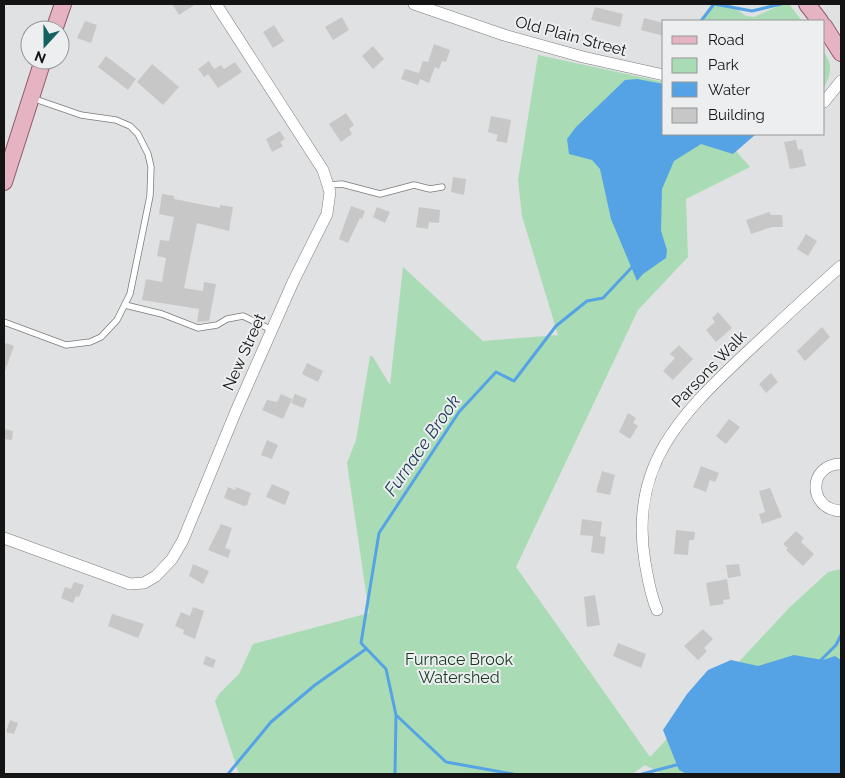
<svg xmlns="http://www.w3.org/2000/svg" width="845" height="778" viewBox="0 0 845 778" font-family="Raleway,sans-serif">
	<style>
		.green { fill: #a9dcb5 }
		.water { fill: #55a3e5 }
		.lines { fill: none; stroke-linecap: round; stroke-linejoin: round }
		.stream { stroke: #55a3e5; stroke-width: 3 }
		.building { fill: #c8c7c8 }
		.service-casing { stroke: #7a7b7c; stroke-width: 7 }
		.minor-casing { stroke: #7a7b7c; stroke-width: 12 }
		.primary-casing { stroke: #925b6b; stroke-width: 18 }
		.service { stroke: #fff; stroke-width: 5.5 }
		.minor { stroke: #fff; stroke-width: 11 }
		.primary { stroke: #e6b3c2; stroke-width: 16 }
		.labels { text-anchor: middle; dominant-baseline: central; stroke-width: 4; stroke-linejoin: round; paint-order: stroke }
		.street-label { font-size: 16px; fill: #141415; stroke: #edeeef }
		.park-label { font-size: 16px; fill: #143920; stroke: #edeeef }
		.water-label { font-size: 18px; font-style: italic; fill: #1a3a56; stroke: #edeeef }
	</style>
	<rect width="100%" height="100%" fill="#e0e1e2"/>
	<path class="green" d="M712,4H730L746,16L754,17L783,4H789L802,21H699Z
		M824,52C833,65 831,74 824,88Z
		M538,55L664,82V134L736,151L750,167L686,199L688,257L638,310L516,567L650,757L789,608L828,572L841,569V774H662L645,765L632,774H239L215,701L219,694L239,674L253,644L369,613L347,463L356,440L370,356L373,357L390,385L403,267L483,341L558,335L522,216L518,180Z"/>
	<path class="water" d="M637,79L664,84V134H756L733,154L701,144L674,161L662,189L661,231L667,250L666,258L643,274L637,281L611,219L600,169L592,160L569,154L567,139L576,127L625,80Z
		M794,655L823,660L835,656L841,660V774H687L679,770L663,730L687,694L708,670L731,660L758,666Z"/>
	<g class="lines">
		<path class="stream" d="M714,4L752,11L781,4
			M701,21L714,4
			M820,661L836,645L841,635
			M396,715L446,762L513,774
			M228,774L271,722L315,685L366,649
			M395,774L396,715L386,669L361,643L379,533L459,412L496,372L514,381L556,326L587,301L603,298L634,265
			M642,774L680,764"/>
	</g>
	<path class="building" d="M172,4H196L179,15Z
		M595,7L623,14L620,27L591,20Z
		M342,17L349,30L333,40L325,27Z
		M644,18L664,23V36L641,30Z
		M85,21L97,25L91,43L77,38Z
		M274,25L284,41L273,48L263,32Z
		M434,44L450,50L446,62L442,61L439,69L435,67L429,83L420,79L418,85L401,79L405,69L419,73L423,61L428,62Z
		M373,46L384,59L373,69L362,56Z
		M106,56L136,79L128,90L98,67Z
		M209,61L214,69L221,65L224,69L235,62L242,72L218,88L208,74L204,77L198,69Z
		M152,64L179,87L163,105L137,82Z
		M346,113L354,125L349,129L352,134L341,142L329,124Z
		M491,116L511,120L507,143L496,141L498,135L488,132Z
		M280,131L285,139L280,142L283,146L272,152L266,139Z
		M796,140L798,150L802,149L806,166L790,169L784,142Z
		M453,177L466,179L464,195L451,192Z
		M162,194L174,196V199L220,208V205L233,207L229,231L197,223L184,288L203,291L204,282L216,284L209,321L197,322L199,309L142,300L146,279L162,282L166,258L157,256L160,240L169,241L174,217L159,214Z
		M351,206L365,211L362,219L360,218L348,243L339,239Z
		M377,207L390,212L385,223L373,217Z
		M419,207L440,210L439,223L429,222L428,229L416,227Z
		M769,212L771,215H782L783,227H772L751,234L746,220Z
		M806,234L817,241L808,256L797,249Z
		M718,312L732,328L716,342L706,330L715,322L712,318Z
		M822,327L830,337L805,361L797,351Z
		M6,343L14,346L5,371L4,349Z
		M679,345L693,359L673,380L663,371L675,358L670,354Z
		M307,363L323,371L318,382L302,374Z
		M771,373L778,382L766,393L759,384Z
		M281,394L292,399L283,419L262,410L267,400L277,402Z
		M295,394L307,399L303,408L291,403Z
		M628,413L636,418L633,423L638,426L630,439L619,432Z
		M729,419L740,427L726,444L716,436Z
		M4,429L13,431L12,440L4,439Z
		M267,440L278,445L272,459L261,455Z
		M701,466L719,473L715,482L710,480L706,492L693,487Z
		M602,471L615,475L610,495L596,492Z
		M272,484L290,492L285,505L266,497Z
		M228,487L235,490L236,487L251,493L247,505L244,506L224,498Z
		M770,488L782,517L762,524L759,514L765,512L759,491Z
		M582,519L602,522L600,536L606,537L604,554L591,552L593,536L580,535Z
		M221,524L232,528L225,548L231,550L228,558L208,550Z
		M676,530L695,532L694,540H689L688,555L674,554Z
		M796,531L804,538L801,542L814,554L803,566L786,550L788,548L783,544Z
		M193,564L209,571L203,584L189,576Z
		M739,564L741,576L728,578L726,565Z
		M727,579L730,599L723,600L724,604L710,606L706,583Z
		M74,582L84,585L79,597L76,596L73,603L61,598L65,587L71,589Z
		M595,595L600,625L587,627L584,597Z
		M193,607L204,611L195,639L183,634L184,630L175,626L181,612L190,616Z
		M112,614L144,624L138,638L108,626Z
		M703,629L713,639L704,648L707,651L698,660L684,646Z
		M618,643L646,654L641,668L613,656Z
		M206,656L216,660L213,668L203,664Z
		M10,720L18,723L14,734L6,732Z"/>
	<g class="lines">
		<defs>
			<path id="service" d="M329,185L342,184L380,194L414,185L430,189L442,187
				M125,305L162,314L198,328L217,325L227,319L243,316L272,330
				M4,322L66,345L90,342L101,337L117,320L130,294L150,196L151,167L148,154L138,134L130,126L116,120L81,115L32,98"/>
			<path id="minor" d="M414,4L504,35L583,57L664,75
				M824,102L841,81
				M841,464C808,464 807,509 841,511
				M4,538L130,584L144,583L156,576L172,559L183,540L236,411L293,282L327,214L330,192L323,170L216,4
				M657,610C650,594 648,579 645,562C629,467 679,416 744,355C776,325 808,295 841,266"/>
			<path id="primary" d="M807,4L820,21
				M824,26L841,53
				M54,30L63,4
				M4,182L43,60"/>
		</defs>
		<use href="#service" class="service-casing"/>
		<use href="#minor" class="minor-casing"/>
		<use href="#primary" class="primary-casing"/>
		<use href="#service" class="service"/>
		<use href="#minor" class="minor"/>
		<use href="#primary" class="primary"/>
	</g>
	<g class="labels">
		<g class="street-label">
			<text transform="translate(571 36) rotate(15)">Old Plain Street</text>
			<text transform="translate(244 352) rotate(-66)">New Street</text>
			<text transform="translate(709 369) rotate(-46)">Parsons Walk</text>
		</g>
		<g class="park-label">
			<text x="459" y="659">Furnace Brook<tspan x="459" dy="18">Watershed</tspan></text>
		</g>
		<g class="water-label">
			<text transform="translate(422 445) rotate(-55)">Furnace Brook</text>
		</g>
	</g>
	<rect width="845" height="778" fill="none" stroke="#141415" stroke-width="10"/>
	<rect x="662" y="20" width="162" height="115" fill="#edeeef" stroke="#969798"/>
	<rect x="672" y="36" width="25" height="8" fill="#e6b3c2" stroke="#969798"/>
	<text x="708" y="45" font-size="15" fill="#141415">Road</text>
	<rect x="672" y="58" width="25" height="15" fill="#a9dcb5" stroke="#969798"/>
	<text x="708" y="70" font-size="15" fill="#141415">Park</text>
	<rect x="672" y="82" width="25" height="15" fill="#55a3e5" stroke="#969798"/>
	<text x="708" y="95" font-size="15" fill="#141415">Water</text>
	<rect x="672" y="108" width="25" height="15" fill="#c8c7c8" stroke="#969798"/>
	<text x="708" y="120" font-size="15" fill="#141415">Building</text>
	<g transform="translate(45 45) rotate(201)"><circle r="24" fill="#edeeef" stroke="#969798"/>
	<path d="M0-4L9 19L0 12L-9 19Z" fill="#13625f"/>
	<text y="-8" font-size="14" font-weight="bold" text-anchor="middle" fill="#141415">N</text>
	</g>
</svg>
